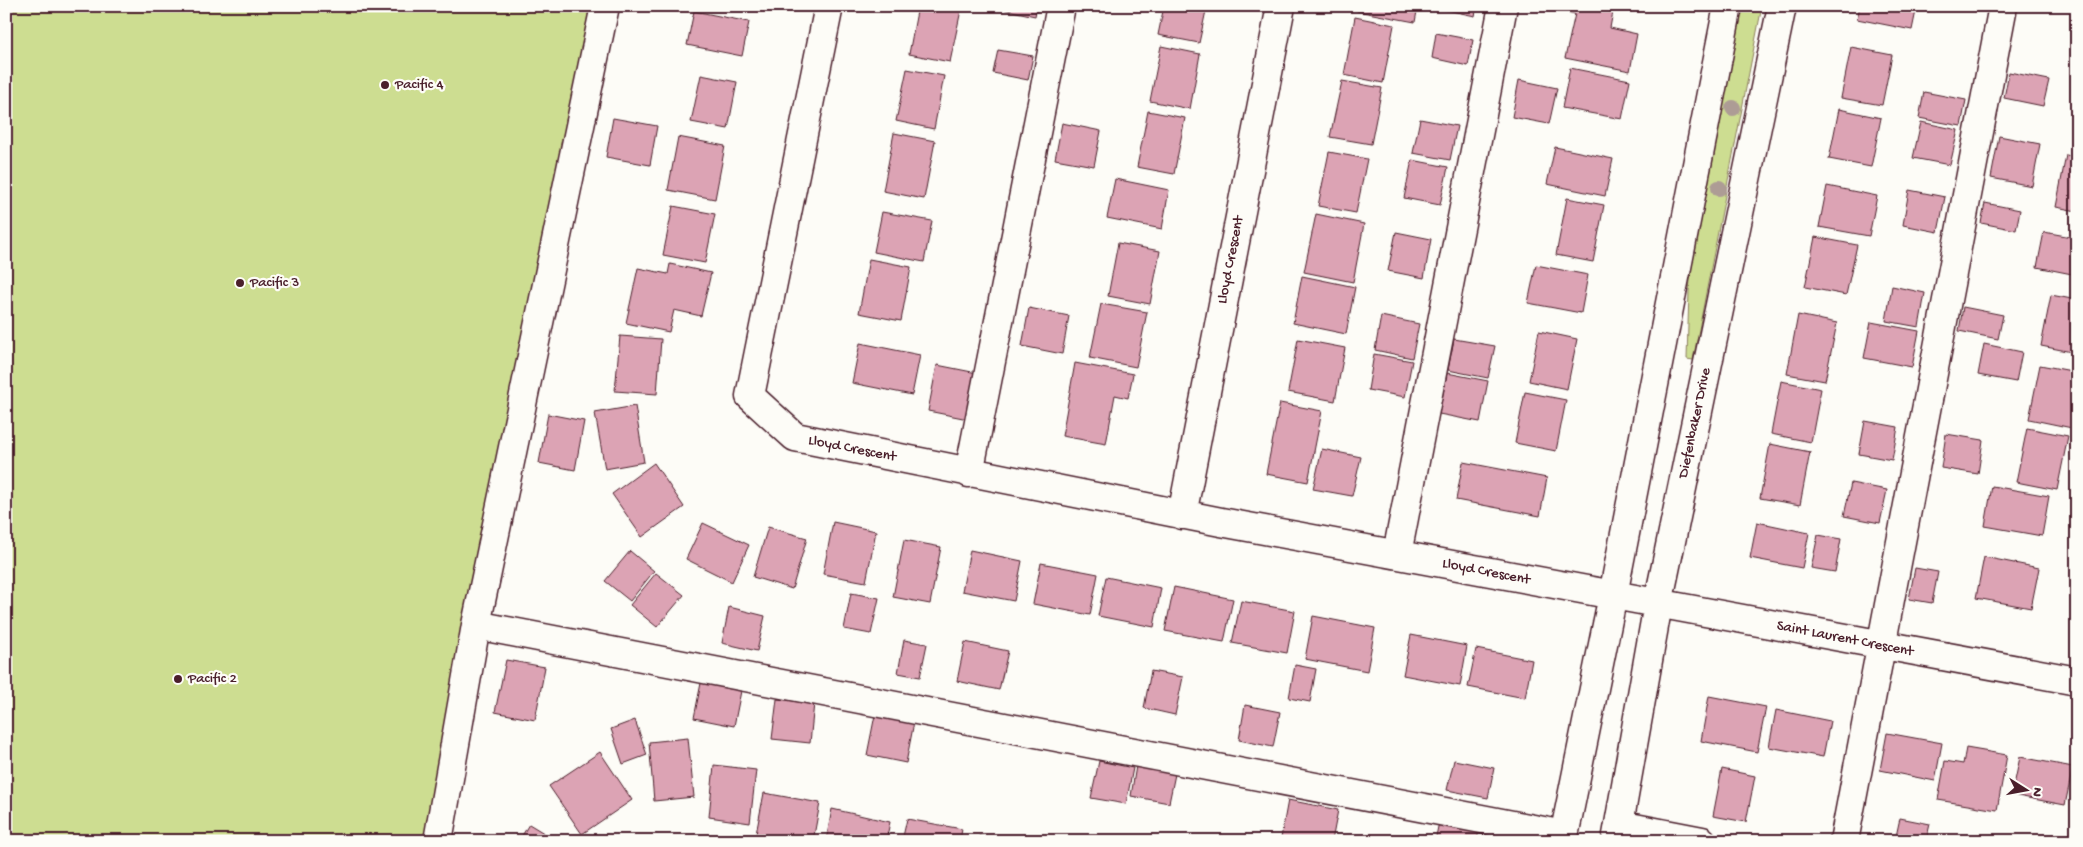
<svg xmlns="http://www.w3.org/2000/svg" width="2083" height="847" viewBox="0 0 2083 847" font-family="'Gochi Hand',sans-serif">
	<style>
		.green { fill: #cddd91; stroke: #8c7e5e }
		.building { fill: #dca3b4; stroke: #4a1f2b }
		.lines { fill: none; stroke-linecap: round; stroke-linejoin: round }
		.minor-casing { stroke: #4a1f2b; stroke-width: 31 }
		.minor { stroke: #fdfcf7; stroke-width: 28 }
		.tree { fill: #ad9c95 }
		.poi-dot { fill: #4a1f2b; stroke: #fdfcf7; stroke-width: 2 }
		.labels { text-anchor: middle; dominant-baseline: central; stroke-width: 4.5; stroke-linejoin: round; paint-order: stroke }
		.poi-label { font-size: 15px; fill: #4a1f2b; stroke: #fdfcf7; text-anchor: start }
		.street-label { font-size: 15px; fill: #4a1f2b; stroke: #fdfcf7 }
	</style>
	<rect width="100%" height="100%" fill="#fdfcf7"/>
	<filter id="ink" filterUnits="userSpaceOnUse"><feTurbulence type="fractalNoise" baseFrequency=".02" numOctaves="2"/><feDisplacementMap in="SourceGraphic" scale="10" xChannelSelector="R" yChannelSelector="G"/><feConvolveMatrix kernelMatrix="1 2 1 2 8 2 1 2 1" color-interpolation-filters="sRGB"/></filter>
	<g filter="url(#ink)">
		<path class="green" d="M6,6H606L443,841H6Z
			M1743,6H1762L1693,360L1687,359L1689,291L1691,271Z"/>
		<path class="building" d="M918,6H942L961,10L950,62L909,54Z
			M998,6H1037L1035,16L998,8Z
			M1164,6H1207L1199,43L1158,35Z
			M1358,6H1418L1415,22L1357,11Z
			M1442,6H1477L1475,16L1442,9Z
			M1550,6H1614L1610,28L1637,34L1630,71L1565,58L1575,14L1549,8Z
			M1860,6H1917L1912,30L1857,19Z
			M694,11L749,22L742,56L687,45Z
			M1355,17L1394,25L1383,83L1344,75Z
			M1436,33L1473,40L1468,66L1432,58Z
			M1161,46L1200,54L1190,109L1150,101Z
			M1851,47L1892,55L1882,105L1841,98Z
			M998,50L1033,56L1028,80L993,73Z
			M1570,68L1630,80L1622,119L1562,108Z
			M907,69L944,76L934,129L896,121Z
			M2009,72L2049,80L2043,106L2004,98Z
			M701,75L737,82L728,129L691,122Z
			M1519,80L1557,88L1549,124L1512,117Z
			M1342,81L1382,88L1371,144L1330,137Z
			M1924,92L1966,100L1961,126L1919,118Z
			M1839,109L1881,118L1871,167L1829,159Z
			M1148,111L1185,118L1174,174L1137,167Z
			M613,118L657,126L650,165L606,157Z
			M1420,119L1457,126L1450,160L1413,153Z
			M1921,122L1958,130L1950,165L1913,158Z
			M1062,123L1101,131L1094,166L1055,159Z
			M894,133L935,141L924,199L883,191Z
			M1999,136L2040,144L2032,186L1991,178Z
			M678,137L725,146L715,199L668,190Z
			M1555,147L1613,159L1605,196L1547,184Z
			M1329,152L1367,159L1356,213L1318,206Z
			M2066,155L2077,157V211L2056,207Z
			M1412,160L1448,167L1440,205L1404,198Z
			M1115,179L1169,190L1162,229L1107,218Z
			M1827,186L1877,196L1869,236L1819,227Z
			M1909,190L1945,197L1938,232L1903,225Z
			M1567,198L1604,205L1593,262L1556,255Z
			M1985,203L2020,210L2016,230L1981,223Z
			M673,206L715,214L705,263L663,255Z
			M882,212L932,221L924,262L874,252Z
			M1316,214L1364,224L1353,282L1304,272Z
			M1396,232L1431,239L1424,278L1388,271Z
			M2044,232L2077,238V275L2037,267Z
			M1815,237L1857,245L1846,295L1805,287Z
			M1118,243L1160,251L1150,304L1108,296Z
			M869,259L911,267L901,321L859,313Z
			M670,264L711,273L701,316L674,310L669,332L626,323L638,268L668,274Z
			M1536,265L1588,275L1581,313L1528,303Z
			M1302,276L1355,287L1346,334L1293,323Z
			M1892,286L1925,293L1919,327L1886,321Z
			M2051,295L2077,300V353L2041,346Z
			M1101,304L1147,312L1136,367L1090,358Z
			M1963,307L2003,315L1998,339L1959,331Z
			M1029,308L1069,316L1062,354L1022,346Z
			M1798,315L1837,323L1825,381L1787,374Z
			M1381,316L1419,324L1412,358L1375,350Z
			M1871,322L1919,331L1912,367L1864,358Z
			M1539,331L1577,339L1567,389L1529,381Z
			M620,336L661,339L657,394L615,391Z
			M1298,339L1345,348L1335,401L1288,392Z
			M1454,339L1495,346L1488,378L1448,370Z
			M860,343L920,355L912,395L852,383Z
			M1984,344L2022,352L2016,382L1978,375Z
			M1374,354L1412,361L1405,397L1368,390Z
			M1075,363L1133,374L1128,398L1115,395L1106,444L1062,436Z
			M937,365L977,373L968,419L928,411Z
			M2040,365L2077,372V405L2072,428L2029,419Z
			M1447,373L1488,381L1480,422L1439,414Z
			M1781,381L1821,389L1811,442L1771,434Z
			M1525,392L1566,400L1556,451L1515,443Z
			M1280,403L1322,411L1308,482L1266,474Z
			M635,406L644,462L605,469L595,413Z
			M548,414L584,421L575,470L539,463Z
			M1865,421L1898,427L1892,460L1859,454Z
			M2027,428L2068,436L2057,490L2016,482Z
			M1946,434L1983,440L1978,474L1941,468Z
			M1770,444L1810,452L1800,505L1760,498Z
			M1322,449L1361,457L1352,496L1313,489Z
			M1463,462L1547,478L1540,516L1456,500Z
			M654,463L684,507L642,537L612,494Z
			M1851,483L1887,490L1880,523L1844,516Z
			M1992,486L2049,496L2042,536L1985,526Z
			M833,522L876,531L866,582L823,574Z
			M1757,522L1809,533L1802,568L1750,558Z
			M703,523L749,545L732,582L686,559Z
			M768,527L807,538L792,589L753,577Z
			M1818,535L1841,539L1835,572L1811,568Z
			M904,540L941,547L930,604L893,597Z
			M970,550L1022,561L1014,601L962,591Z
			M630,551L654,571L630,601L605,581Z
			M1984,557L2039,568L2031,608L1976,598Z
			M1041,563L1098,574L1090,615L1033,604Z
			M1915,568L1938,572L1932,603L1909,599Z
			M656,573L684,595L657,627L630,605Z
			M1106,577L1161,588L1154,627L1098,616Z
			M1174,587L1233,599L1224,642L1165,631Z
			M851,593L879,598L871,634L844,629Z
			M1241,601L1295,611L1287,653L1232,643Z
			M729,607L765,616L757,651L722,643Z
			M1313,616L1375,628L1367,671L1305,659Z
			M1411,635L1467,646L1460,686L1403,675Z
			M904,640L927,644L920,677L898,673Z
			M965,642L1008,651L999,690L957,681Z
			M1476,649L1532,660L1525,698L1468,687Z
			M506,660L545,667L535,720L495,712Z
			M1295,665L1316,669L1310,702L1289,698Z
			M1151,671L1183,677L1175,715L1144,708Z
			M701,683L741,691L734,726L694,718Z
			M1709,696L1766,707L1757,752L1701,741Z
			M777,699L814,703L810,743L772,739Z
			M1245,705L1280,712L1273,747L1239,740Z
			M1776,710L1830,721L1823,757L1769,747Z
			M875,715L914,722L906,763L867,755Z
			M635,720L647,755L623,764L611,729Z
			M1887,733L1942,743L1935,781L1880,770Z
			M688,738L694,797L654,801L649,742Z
			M1966,748L2007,755L1997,810L1938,800L1945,761L1963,764Z
			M600,752L632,800L582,834L549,786Z
			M2020,757L2073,767L2065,805L2012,795Z
			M1454,760L1494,768L1488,798L1447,790Z
			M1099,761L1133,768L1126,804L1091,798Z
			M714,765L756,770L750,823L709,817Z
			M1136,766L1175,774L1169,803L1131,796Z
			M1722,769L1755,776L1746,822L1713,816Z
			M764,793L820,803L813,841H765L755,839Z
			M1288,800L1338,810L1332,841H1295L1281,838Z
			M832,809L890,822L886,841H826Z
			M1900,818L1930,824L1926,841H1895Z
			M907,819L962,829L960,841H902Z
			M1439,822L1479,830L1477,841H1435Z
			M529,824L557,841H519Z
			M979,836L1002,841H978Z
			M1998,837L2019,841H1997Z"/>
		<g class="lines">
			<defs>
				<path id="minor" d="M829,6L750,396L795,437L1221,522L2077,681
					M969,473L1061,6
					M1182,515L1281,6
					M1397,554L1503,6
					M476,625L1564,835
					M1619,825L1702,841
					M438,841L476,625L605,6
					M1563,841L1613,595L1728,6
					M1616,841L1658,604L1782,6
					M1844,841L2003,6"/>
			</defs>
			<use href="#minor" class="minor-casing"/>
			<use href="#minor" class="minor"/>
		</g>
		<g class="tree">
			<circle cx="1733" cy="108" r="8"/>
			<circle cx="1719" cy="188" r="8"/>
		</g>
	</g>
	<g class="poi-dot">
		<circle cx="385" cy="85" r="5"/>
		<circle cx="240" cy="283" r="5"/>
		<circle cx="178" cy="679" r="5"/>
	</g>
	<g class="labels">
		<g class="poi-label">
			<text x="395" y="85">Pacific 4</text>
			<text x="250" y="283">Pacific 3</text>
			<text x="188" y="679">Pacific 2</text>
		</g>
		<g class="street-label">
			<text transform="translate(1231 260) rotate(-79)">Lloyd Crescent</text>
			<text transform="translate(1695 423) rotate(-78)">Diefenbaker Drive</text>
			<text transform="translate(852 449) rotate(11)">Lloyd Crescent</text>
			<text transform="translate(1486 572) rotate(11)">Lloyd Crescent</text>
			<text transform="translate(1845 639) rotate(11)">Saint Laurent Crescent</text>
		</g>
	</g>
	<rect width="2083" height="847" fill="none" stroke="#fdfcf7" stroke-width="25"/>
	<rect x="12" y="12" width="2058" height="822" fill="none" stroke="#4a1f2b" stroke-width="2" filter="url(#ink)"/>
	<g transform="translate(2026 790) rotate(101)" stroke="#fdfcf7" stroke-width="4" paint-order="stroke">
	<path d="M0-4L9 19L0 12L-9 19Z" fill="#4a1f2b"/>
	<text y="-8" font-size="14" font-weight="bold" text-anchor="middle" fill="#4a1f2b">N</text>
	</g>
</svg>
